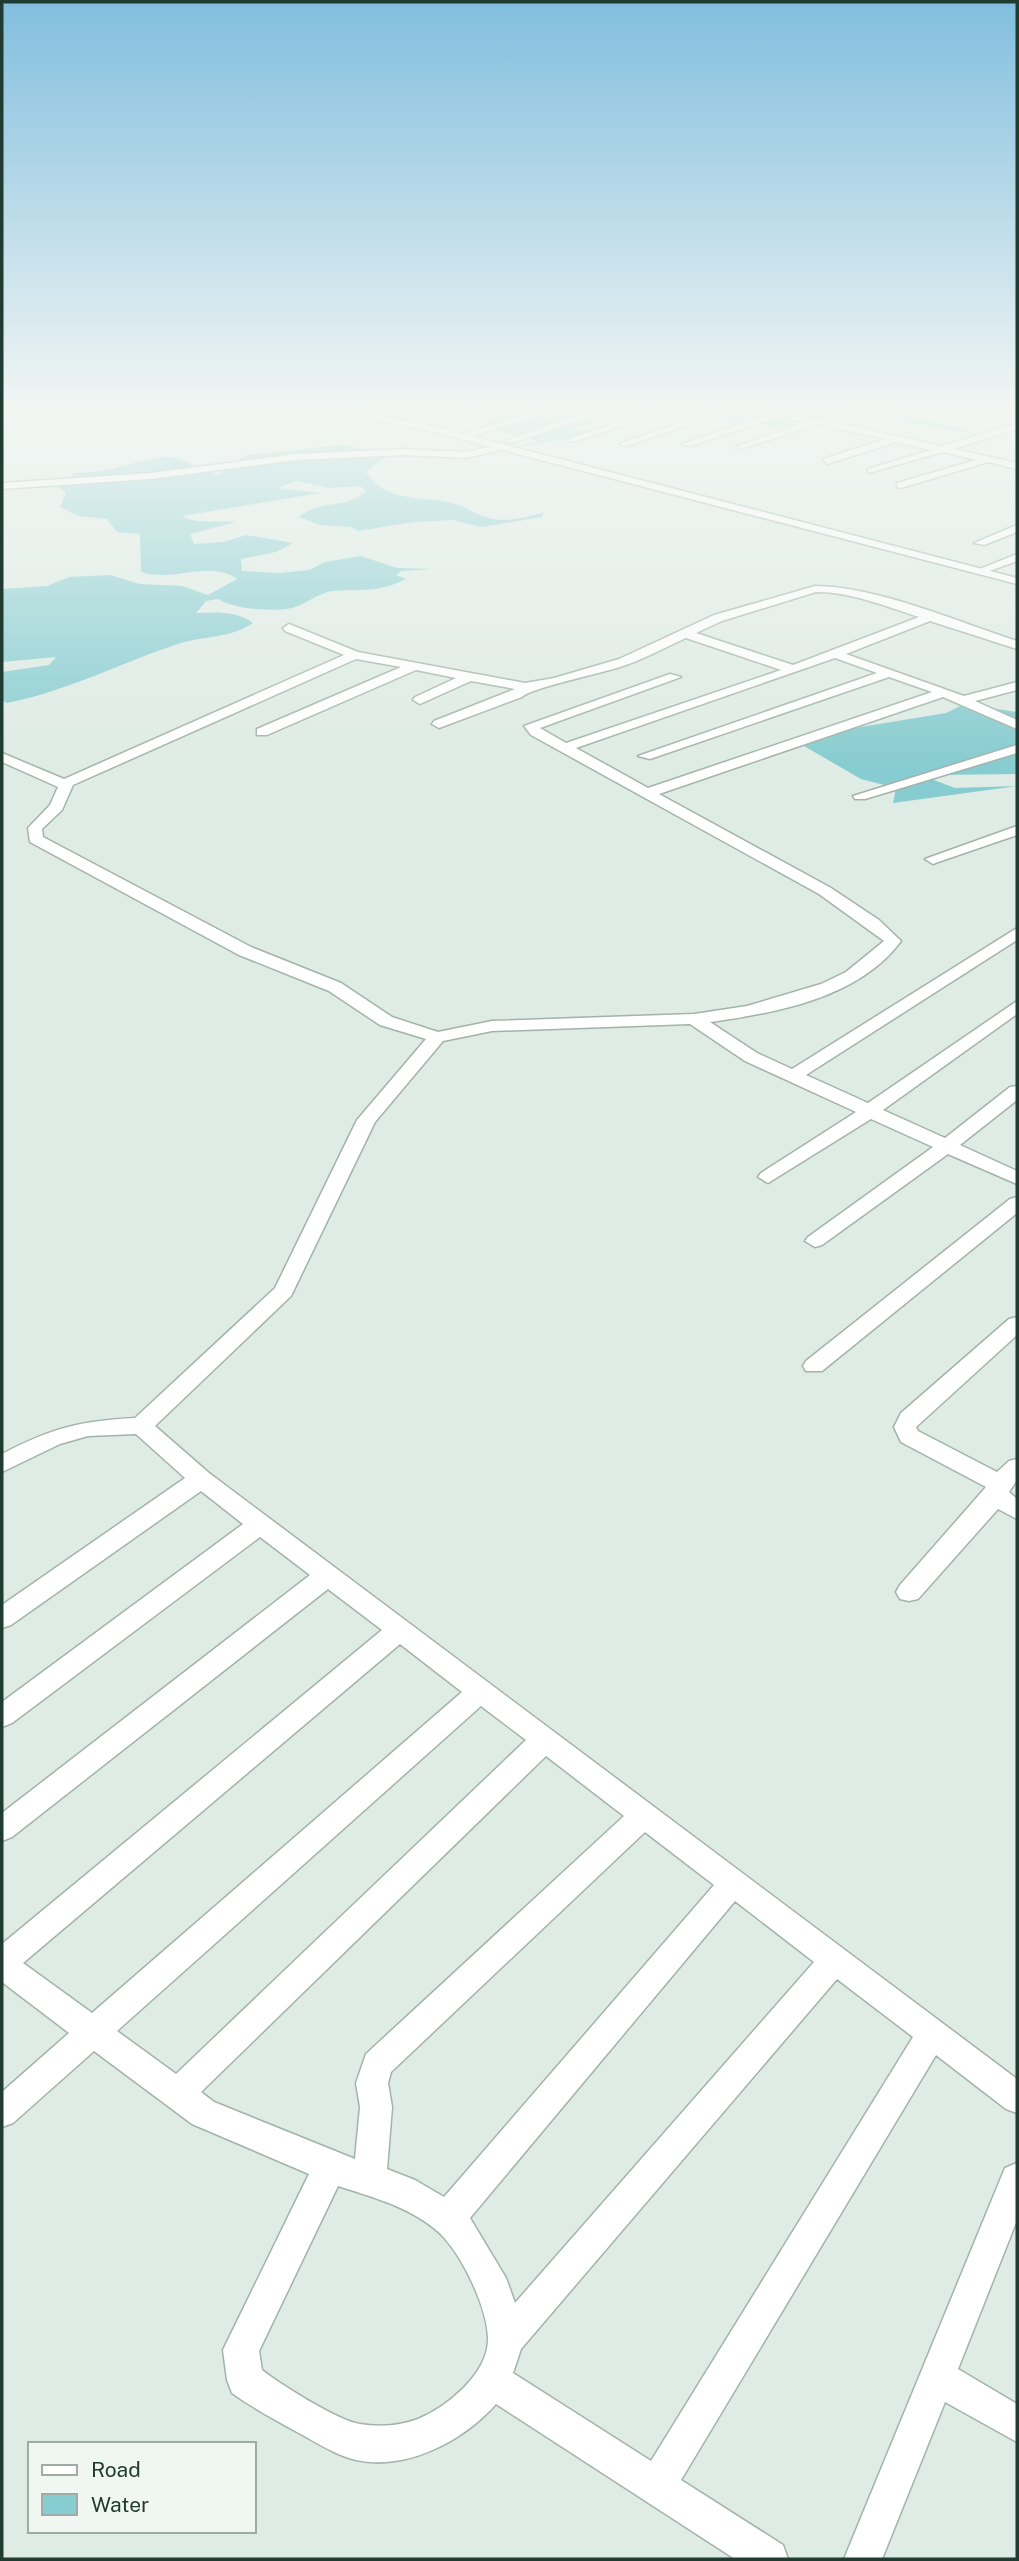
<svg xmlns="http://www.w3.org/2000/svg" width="1019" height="2561" viewBox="0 0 1019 2561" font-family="'Public Sans',sans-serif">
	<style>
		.water { fill: #87ccd0 }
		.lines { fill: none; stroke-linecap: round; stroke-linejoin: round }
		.minor-casing { stroke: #a2b3ab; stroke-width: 3 }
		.tertiary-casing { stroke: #a2b3ab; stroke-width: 3 }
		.minor { fill: #fff; fill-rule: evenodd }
		.tertiary { fill: #fff; fill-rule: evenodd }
	</style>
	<rect width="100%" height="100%" fill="#dfebe5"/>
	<path class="water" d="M369,410H624L648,415L604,418L570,431L590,429L587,432L590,434L523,447H520L538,441L498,431L487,425L489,417L485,413C450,408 400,429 369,410Z
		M661,410H767L781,419H803L793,423V427L749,425L662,413Z
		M837,410C886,410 935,419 981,435Z
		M343,445L389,454L366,472C386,502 416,496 448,502C463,505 475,514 489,518C506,523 526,517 543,513L542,517L482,527L452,520L414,522L358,531L351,527L320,525L299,517C319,499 346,510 366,491L360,486L330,488L296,481L277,488L321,493L182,516C199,525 216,520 236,522L190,534L194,544L224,542L246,535L293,543L276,552L241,559L242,571L280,573L309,570L325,562L361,556L397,568L433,569L401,571L396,575L406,579C378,593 362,589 332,591C317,593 303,607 287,609C268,611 234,609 218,599L206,601L196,613C215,612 238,611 253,623C231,638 205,636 181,643C122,662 68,691 7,703L2,700V672L49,665L56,657L2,662V589L47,586L69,577L110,575L140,584L182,586L208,595L237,579C209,559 173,583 141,572L140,534L117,532L107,519L79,516L60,507L66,493L55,484L74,478L72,473C86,472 102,472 116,468C141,462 179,445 198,472L220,474L246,455Z
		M964,704L1017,712V774L937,775L934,780L955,788L1017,786L893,803L896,788L861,779L804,746L812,735L946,713Z"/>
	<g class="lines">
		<defs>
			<path id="minor" d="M422,410H436L424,415L419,412Z
				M541,410H555L465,438L457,436Z
				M596,410H610L512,443L504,441Z
				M655,410H669L574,442L566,440Z
				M718,410H731L627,446L619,444Z
				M763,410C781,410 800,420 818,418C831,417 842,410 856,410L829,421L942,446L1017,423V429L954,449L1017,463V469L988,462L901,488L897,487V483L976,460L943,452L868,473V469L931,450L897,442L827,464L823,459L885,439L819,424L737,450V446L808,422L782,416L690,446L682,444L771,414Z
				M502,444L505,449L466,458L404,455L296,460L151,479L2,489V483L151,473L296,454L404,449L466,452Z
				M1017,525V532L984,545L974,543Z
				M1017,554V561L981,574L975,571Z
				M815,586C876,586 958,622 1017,641V649L930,621L846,654L964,696L1017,682V690L975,701L1017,720V729L943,697L659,794L831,888L879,920L901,941C859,998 776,1013 710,1022L757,1053L792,1069L1017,928V940L806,1075L868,1103L1017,1001V1014L883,1110L945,1138L1010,1087L1017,1086V1100L960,1145L1017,1171V1184L948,1154L822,1245L815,1247L805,1241L808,1237L933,1147L871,1119L768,1183L758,1177L761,1173L856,1112L745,1061L690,1024L492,1031L443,1041L375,1122L291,1296L155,1426L209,1473L1017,2079V2113L1006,2109L936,2055L681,2480L783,2545L788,2559H735L496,2404C463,2441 407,2471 356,2460C335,2455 316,2442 297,2432C275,2420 253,2408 232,2393L227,2380L223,2350L309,2174L192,2124L94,2051L13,2123L2,2127V2092L69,2033L2,1982V1944L382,1630L328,1589L12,1837L2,1841V1813L310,1575L260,1537L12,1723L2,1727V1702L243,1524L201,1491L11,1625L2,1628V1605L185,1478L136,1434L88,1436L60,1444L2,1472V1454C52,1428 79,1421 135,1418L275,1288L357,1120L426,1039L380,1025L329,991L239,955L30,842L28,828L50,805L58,787L2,762V753L64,779L344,655L285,631L283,628L289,624L358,652L525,683L554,678L619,659L714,615ZM816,592C851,592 885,606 919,617L793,665L696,633L722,621ZM686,638L781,670L566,743L540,728L681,677L670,674L524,726L531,735L819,894L884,941L846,972L821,984L747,1006L694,1014L492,1021L438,1032L392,1017L341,983L251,947L43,837L42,829L62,810L73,785L356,659L401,667L257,729V735H267L416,670L456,678L415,697L413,700L420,704L471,681L515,689L434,721L432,724L439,728L522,697C533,687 604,673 626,665C646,658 666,647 686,638ZM835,658L877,673L638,756L650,759L889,677L932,692L648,788L576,748ZM400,1644L462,1692L92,2013L23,1963ZM481,1706L526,1740L176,2074L117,2031ZM546,1756L624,1816L366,2054L356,2083L360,2107L355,2159L214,2102L201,2092ZM645,1832L714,1885L444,2197L415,2180L387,2169L392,2107L388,2083L391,2072ZM735,1901L814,1962L515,2303L506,2278L470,2218ZM837,1979L913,2037L651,2461L513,2373L521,2349ZM338,2186C372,2197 407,2206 435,2229C460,2249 487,2306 488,2338C489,2373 447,2407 418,2419C400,2426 379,2427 360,2424C338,2421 280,2384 262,2370L259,2351Z
				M1017,745V753L865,799H855L853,796Z
				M1017,826V835L938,862L933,864L925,859Z
				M1017,1197V1213L822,1371H806L803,1366L806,1361L1010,1199Z
				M1017,1317V1335L916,1427L918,1431L997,1472L1009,1461L1017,1459V1480L1009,1492L1017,1499V1519L998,1509L918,1599L909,1601L900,1599L896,1592L900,1585L986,1487L901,1442L894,1427L901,1413L1009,1319Z
				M1017,2163V2220L958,2369L1017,2404V2442L945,2402L882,2559H844L1005,2168Z"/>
			<path id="tertiary" d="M334,410H352L441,428L1017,578V584L437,433Z"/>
		</defs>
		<use href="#minor" class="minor-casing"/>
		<use href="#tertiary" class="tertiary-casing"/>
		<use href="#minor" class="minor"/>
		<use href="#tertiary" class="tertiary"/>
	</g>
	<linearGradient id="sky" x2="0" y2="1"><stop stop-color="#81bede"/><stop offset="0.53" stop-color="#f1f6f3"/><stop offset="1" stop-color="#f1f6f3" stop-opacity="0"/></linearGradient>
	<rect width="1019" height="768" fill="url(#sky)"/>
	<rect width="1019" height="2561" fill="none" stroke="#203b31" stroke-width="7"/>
	<rect x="28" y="2442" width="228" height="91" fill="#f0f7f3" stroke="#9daca5" stroke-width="2"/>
	<rect x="42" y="2465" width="35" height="10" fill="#ffffff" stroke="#9daca5" stroke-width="2"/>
	<text x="91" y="2477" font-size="21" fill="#203b31">Road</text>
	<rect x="42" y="2494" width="35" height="21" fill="#87ccd0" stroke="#9daca5" stroke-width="2"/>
	<text x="91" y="2512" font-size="21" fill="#203b31">Water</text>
</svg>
